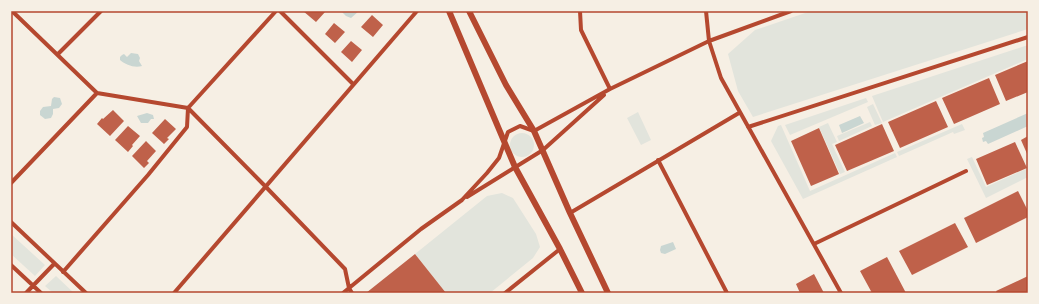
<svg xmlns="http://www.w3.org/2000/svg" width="1039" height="304" viewBox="0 0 1039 304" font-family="'Space Grotesk',sans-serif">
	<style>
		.green { fill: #e2e4dc }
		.water { fill: #c9d6d2 }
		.building { fill: #bf614a }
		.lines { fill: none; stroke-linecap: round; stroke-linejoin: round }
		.minor { stroke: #b5482f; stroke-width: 4 }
		.secondary { stroke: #b5482f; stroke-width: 6 }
		.neatline { fill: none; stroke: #b5482f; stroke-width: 1.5 }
	</style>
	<rect width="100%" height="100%" fill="#f6efe4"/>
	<path class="green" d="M811,11H1028V29L753,117L738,91L728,54L755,30Z
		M1028,45V59L883,122L872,96Z
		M866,98L868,102L790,135L785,125Z
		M873,104L882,123L875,125L867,107Z
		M638,112L651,140L641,145L627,118Z
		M870,122L872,126L839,141L837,136Z
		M828,123L837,142L832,144L845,172L840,174L819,127Z
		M962,124L965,130L954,134L953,132L899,156L897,152Z
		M781,125L810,191L895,153L897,157L803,199L771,141L778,126Z
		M510 145a12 12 0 1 1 24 0a12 12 0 1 1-24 0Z
		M972,157L986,187L1028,168V177L986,198L967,159Z
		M502,193L513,198L536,234L540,247L533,258L490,293H446L415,254L487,196Z
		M11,234L45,265L35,276L11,254Z
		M56,276L74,293H53L45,286Z"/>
	<path class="water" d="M341,11H359L351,18L346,16Z
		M131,53L138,54L140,58L139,61L142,66C134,68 126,65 120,60V57L122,55L124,54L127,57Z
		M54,97L60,98L62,104L59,108L53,109V114L51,118L45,119L40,115V111L43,107L51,106L52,99Z
		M147,113L153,115L154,119H151L148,123H141L137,116Z
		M1028,113V126L988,144L986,141L983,142L982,138L984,137L983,133Z
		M860,116L864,123L842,133L839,125Z
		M673,242L676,249L665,254L661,253L660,250L661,246Z"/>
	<path class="building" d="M303,11H326L316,22Z
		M372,15L383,25L373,37L361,27Z
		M334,23L345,32L335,43L325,34Z
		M351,41L362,50L352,62L341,52Z
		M1028,61V92L1006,101L995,75Z
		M989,78L1000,104L954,124L942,98Z
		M936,101L948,127L900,148L888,122Z
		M113,110L124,121L110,136L97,124L102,118L103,119Z
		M165,119L176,129L167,138L169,139L164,144L152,133Z
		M882,124L894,151L847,171L835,145Z
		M128,126L140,136L132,145L133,146L128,152L115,140Z
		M819,128L839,174L811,186L791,141Z
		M1028,136V156L1021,140Z
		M146,141L156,151L147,161L149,163L144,168L132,156Z
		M1015,142L1027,168L987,185L976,159Z
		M1018,191L1028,211V217L976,243L964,218Z
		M955,223L968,247L912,275L899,251Z
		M415,254L446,293H366Z
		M887,257L906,293H872L860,271Z
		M814,274L824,293H800L796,284Z
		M1028,276V293H997L996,291Z"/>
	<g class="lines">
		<path class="minor" d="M12,11L97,93L188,108L265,186L345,269L349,288L352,293
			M280,11L353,84
			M580,11L581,30L610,89
			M706,11L709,41L721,78L841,293
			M58,54L101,11
			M748,127L1028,37
			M658,160L727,293
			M11,183L97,93
			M467,197L543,150L604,95
			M461,201L487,173L499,158L508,132L520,126L534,131L610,89L709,41L791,11
			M570,213L739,113
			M11,222L86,293
			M814,244L966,171
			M11,265L41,293
			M63,272L148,175L187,127L188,108L276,11
			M26,293L54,264
			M174,293L417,11
			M343,293L421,229L462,200
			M505,293L560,249"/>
		<path class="secondary" d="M449,11L515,167L560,249L582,293
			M469,11L506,85L534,131L570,213L608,293"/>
	</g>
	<rect width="1039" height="304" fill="none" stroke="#f6efe4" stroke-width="24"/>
	<rect x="12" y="12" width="1015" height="280" class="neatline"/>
</svg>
